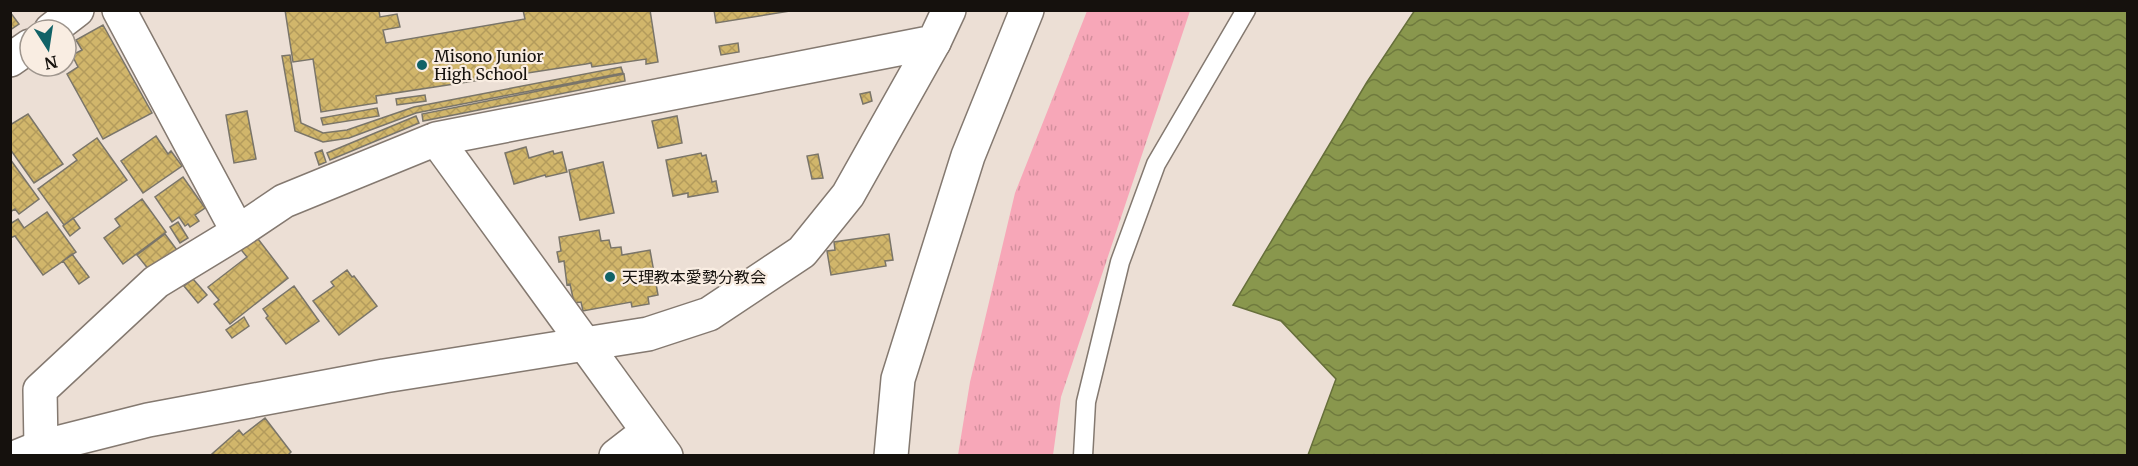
<svg xmlns="http://www.w3.org/2000/svg" width="2138" height="466" viewBox="0 0 2138 466" font-family="Merriweather,'Noto Sans JP',serif">
	<style>
		.grass { fill: url(#grass-tufts) }
		.water { fill: url(#water-waves); stroke: #666f3a; stroke-width: 1.5 }
		.building { fill: url(#building-cross-hatch); stroke: #7a7569; stroke-width: 1.5 }
		.lines { fill: none; stroke-linecap: round; stroke-linejoin: round }
		.lane-casing { stroke: #847970; stroke-width: 21 }
		.street-casing { stroke: #847970; stroke-width: 36 }
		.secondary-casing { stroke: #847970; stroke-width: 36 }
		.lane { stroke: #fff; stroke-width: 18 }
		.street { stroke: #fff; stroke-width: 33 }
		.secondary { stroke: #fff; stroke-width: 33 }
		.poi-dot { fill: #116267; stroke: #f9ede2; stroke-width: 2 }
		.labels { text-anchor: middle; dominant-baseline: central; stroke-width: 4.5; stroke-linejoin: round; paint-order: stroke }
		.poi-label { font-size: 16px; fill: #15110d; stroke: #f9ede2; text-anchor: start }
	</style>
	<defs>
		<pattern id="grass-tufts" width="24" height="20" patternUnits="userSpaceOnUse" patternTransform="scale(1.5)"><rect width="24" height="20" fill="#f7a7b8"/><path d="M3 7l-1-3M5 7V3M7 7l1-3M15 17l-1-3M17 17v-4M19 17l1-3" fill="none" stroke="#d38f9d"/></pattern>
		<pattern id="water-waves" width="16" height="10" patternUnits="userSpaceOnUse" patternTransform="scale(1.5)"><rect width="16" height="10" fill="#89974d"/><path d="M0 5q4-4 8 0t8 0" fill="none" stroke="#6f7a3e"/></pattern>
		<pattern id="building-cross-hatch" width="8" height="8" patternUnits="userSpaceOnUse" patternTransform="scale(1.5)"><rect width="8" height="8" fill="#d1b66b"/><path d="M0 0l8 8M0 8l8-8" fill="none" stroke="#b39b5c"/></pattern>
	</defs>
	<rect width="100%" height="100%" fill="#ecdfd5"/>
	<path class="grass" d="M1087,11H1190L1061,397L1053,455H958L970,382L1015,193Z"/>
	<path class="water" d="M1415,10L2127,11V455H1308L1336,379L1281,321L1233,305L1367,82Z"/>
	<path class="building" d="M285,10H384L379,11L380,17L397,14L400,27L383,30L386,43L525,19L523,10H650L658,62L646,64V59L592,67L591,63L586,64L376,96L377,103L321,112L313,59L293,62Z
		M714,10H796L716,23Z
		M10,12L19,24L10,30Z
		M103,25L152,113L103,139L67,74L78,67L72,55L82,50L76,40Z
		M738,43L739,52L721,55L719,46Z
		M290,55L301,123L323,133L347,130L414,107L621,67L623,73L416,113L349,138L323,142L295,131L282,56Z
		M624,74L625,81L423,121L422,114Z
		M870,92L872,101L863,104L860,94Z
		M425,95L426,101L397,105L396,99Z
		M377,108L379,116L323,125L321,118Z
		M247,111L256,159L234,163L226,115Z
		M28,114L63,164L34,183L10,149V125Z
		M416,116L419,123L330,160L327,153Z
		M677,116L682,143L658,148L652,121Z
		M156,136L168,154L171,151L182,166L143,193L121,161Z
		M97,138L127,180L64,225L38,189L77,160L73,155Z
		M526,147L529,158L553,151L554,154L562,152L567,172L546,177L545,175L514,184L505,153Z
		M322,150L326,162L319,165L315,153Z
		M701,153L702,156L706,155L712,182L716,181L718,192L688,197V193L673,196L666,160Z
		M818,154L823,178L812,179L807,156Z
		M10,159L39,199L19,214L15,209L10,212Z
		M603,162L614,213L580,220L569,170Z
		M183,177L205,208L195,215L199,221L190,227L188,224L185,226L179,217L172,222L155,197Z
		M142,199L166,232L123,264L104,238L120,226L115,219Z
		M47,212L76,252L43,275L15,236L10,238V224L18,219L24,228Z
		M73,218L80,228L70,236L63,226Z
		M178,222L188,238L180,243L170,227Z
		M599,230L601,241L609,240L611,248L621,247L622,255L650,250L658,295L648,297L649,304L632,307L631,302L583,311L581,302L574,303L570,284L567,285L564,261L559,262L557,252L561,251L559,237Z
		M165,234L177,250L149,270L137,255Z
		M889,234L893,260L885,261L886,266L831,275L827,251L835,250L834,242Z
		M255,235L288,278L230,324L214,304L219,300L208,287L247,257L238,246Z
		M72,254L89,277L79,284L63,261Z
		M347,270L352,277L354,276L377,306L339,335L313,301L334,286L331,282Z
		M193,279L207,295L198,303L184,286Z
		M294,286L319,321L286,344L266,318L268,316L263,309Z
		M244,317L249,326L232,338L226,330Z
		M265,418L291,452L287,456H213L212,454L239,430L243,435Z"/>
	<g class="lines">
		<defs>
			<path id="lane" d="M1083,456L1086,402L1120,262L1156,164L1246,10"/>
			<path id="street" d="M119,10L238,232
				M51,30L77,10
				M10,60L30,46
				M436,139L666,456
				M41,447L40,390L156,282L238,232L284,201L436,139L934,42L949,10
				M616,456L647,432
				M891,456L898,379L968,156L1027,10"/>
			<path id="secondary" d="M19,456L41,447L148,420L384,376L648,334L709,314L802,252L848,195L934,42"/>
		</defs>
		<use href="#lane" class="lane-casing"/>
		<use href="#street" class="street-casing"/>
		<use href="#secondary" class="secondary-casing"/>
		<use href="#lane" class="lane"/>
		<use href="#street" class="street"/>
		<use href="#secondary" class="secondary"/>
	</g>
	<g class="poi-dot">
		<circle cx="422" cy="65" r="6"/>
		<circle cx="610" cy="277" r="6"/>
	</g>
	<g class="labels">
		<g class="poi-label">
			<text x="434" y="56">Misono Junior<tspan x="434" dy="18">High School</tspan></text>
			<text x="622" y="277">天理教本愛勢分教会</text>
		</g>
	</g>
	<rect width="2138" height="466" fill="none" stroke="#15110d" stroke-width="24"/>
	<g transform="translate(48 48) rotate(168)"><circle r="28" fill="#f9ede2" stroke="#9e958d" stroke-width="1.5"/>
	<path d="M0-4.5L10 22L0 15L-10 22Z" fill="#116267"/>
	<text y="-9" font-size="16" font-weight="bold" text-anchor="middle" fill="#15110d">N</text>
	</g>
</svg>
